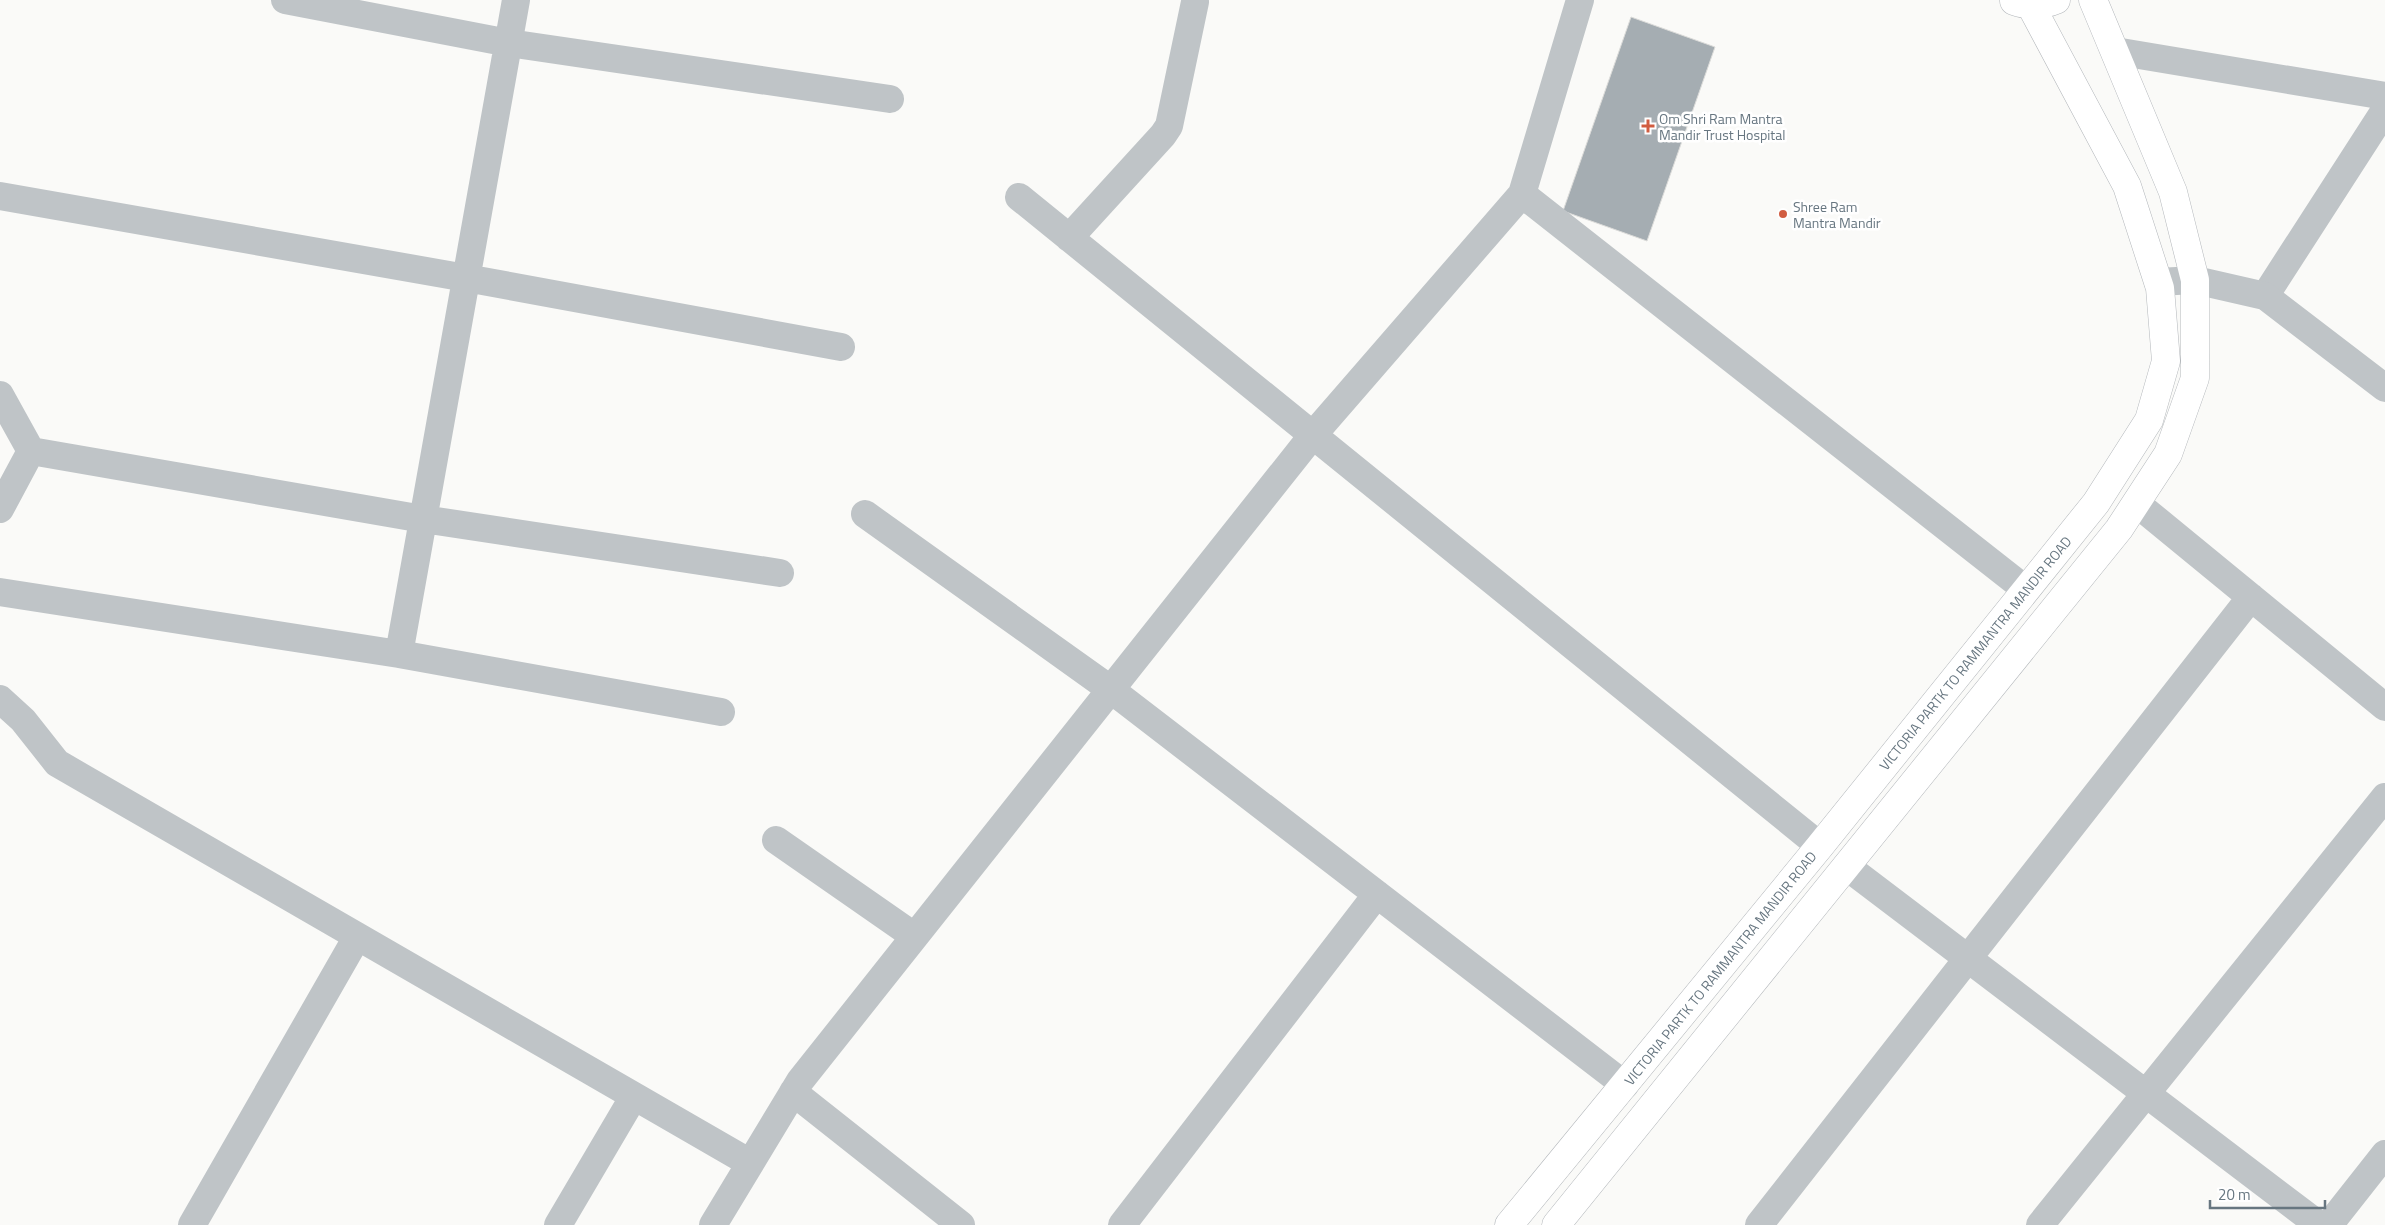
<svg xmlns="http://www.w3.org/2000/svg" width="2385" height="1225" viewBox="0 0 2385 1225" font-family="'Titillium Web',sans-serif">
	<style>
		.building { fill: #a5adb2; stroke: #dcdcda }
		.lines { fill: none; stroke-linecap: round; stroke-linejoin: round }
		.trunk-casing { stroke: #b3b7bb; stroke-width: 29 }
		.minor { stroke: #bfc4c7; stroke-width: 28 }
		.tertiary { stroke: #bfc4c7; stroke-width: 28 }
		.trunk { stroke: #fff; stroke-width: 28 }
		.poi-dot { fill: #d15d41; stroke: #fff; stroke-width: 2 }
		.labels { text-anchor: middle; dominant-baseline: central; stroke-width: 5; stroke-linejoin: round; paint-order: stroke }
		.poi-label { font-size: 14px; fill: #677680; stroke: #fff; text-anchor: start }
		.street-label { font-size: 14px; fill: #677680; stroke: #fff }
	</style>
	<rect width="100%" height="100%" fill="#fafaf8"/>
	<path class="building" d="M1631,17L1715,47L1647,241L1563,211Z"/>
	<g class="lines">
		<defs>
			<path id="trunk" d="M2014,1C2028,6 2042,6 2056,0
				M1509,1225L1820,846L2096,503L2149,420L2166,361L2160,288L2127,186L2031,6
				M1556,1225L2119,529L2168,454L2195,378V280L2173,192L2093,0"/>
		</defs>
		<use href="#trunk" class="trunk-casing"/>
		<path class="minor" d="M285,0L509,43L890,99
			M2115,51L2385,96
			M1522,194L1580,0
			M0,196L466,278L841,347
			M1019,197L1820,846
			M1069,238L1163,135L1169,126L1195,2
			M2265,296L2385,110
			M0,395L31,451L0,509
			M31,451L423,519L780,573
			M2136,503L2385,707
			M865,514L1110,689L1625,1085
			M0,592L399,654L721,712
			M399,654L516,0
			M0,699L23,720L57,763L750,1163
			M776,840L914,936
			M1846,866L2319,1225
			M793,1092L961,1225
			M192,1225L357,937
			M558,1225L634,1096
			M713,1225L800,1081L1312,436L1522,194L2025,589
			M1122,1225L1377,894
			M1759,1225L2251,597
			M2040,1225L2385,797
			M2329,1225L2385,1154"/>
		<path class="tertiary" d="M2158,282L2195,280L2265,296L2385,388"/>
		<use href="#trunk" class="trunk"/>
	</g>
	<g class="poi-dot">
		<path d="M1645.5 118.5h5v5h5v5h-5v5h-5v-5h-5v-5h5z"/>
		<circle cx="1783" cy="214" r="5"/>
	</g>
	<g class="labels">
		<g class="poi-label">
			<text x="1659" y="118">Om Shri Ram Mantra<tspan x="1659" dy="16">Mandir Trust Hospital</tspan></text>
			<text x="1793" y="206">Shree Ram<tspan x="1793" dy="16">Mantra Mandir</tspan></text>
		</g>
		<g class="street-label">
			<text transform="translate(1975 653) rotate(-51)">VICTORIA PARTK TO RAMMANTRA MANDIR ROAD</text>
			<text transform="translate(1720 968) rotate(-51)">VICTORIA PARTK TO RAMMANTRA MANDIR ROAD</text>
		</g>
	</g>
	<path d="M2210 1200v8h115v-8" fill="none" stroke="#677680" stroke-width="2.5"/>
	<text x="2218" y="1200" font-size="15" fill="#677680" stroke="#ffffff" stroke-width="4" paint-order="stroke">20 m</text>
</svg>
